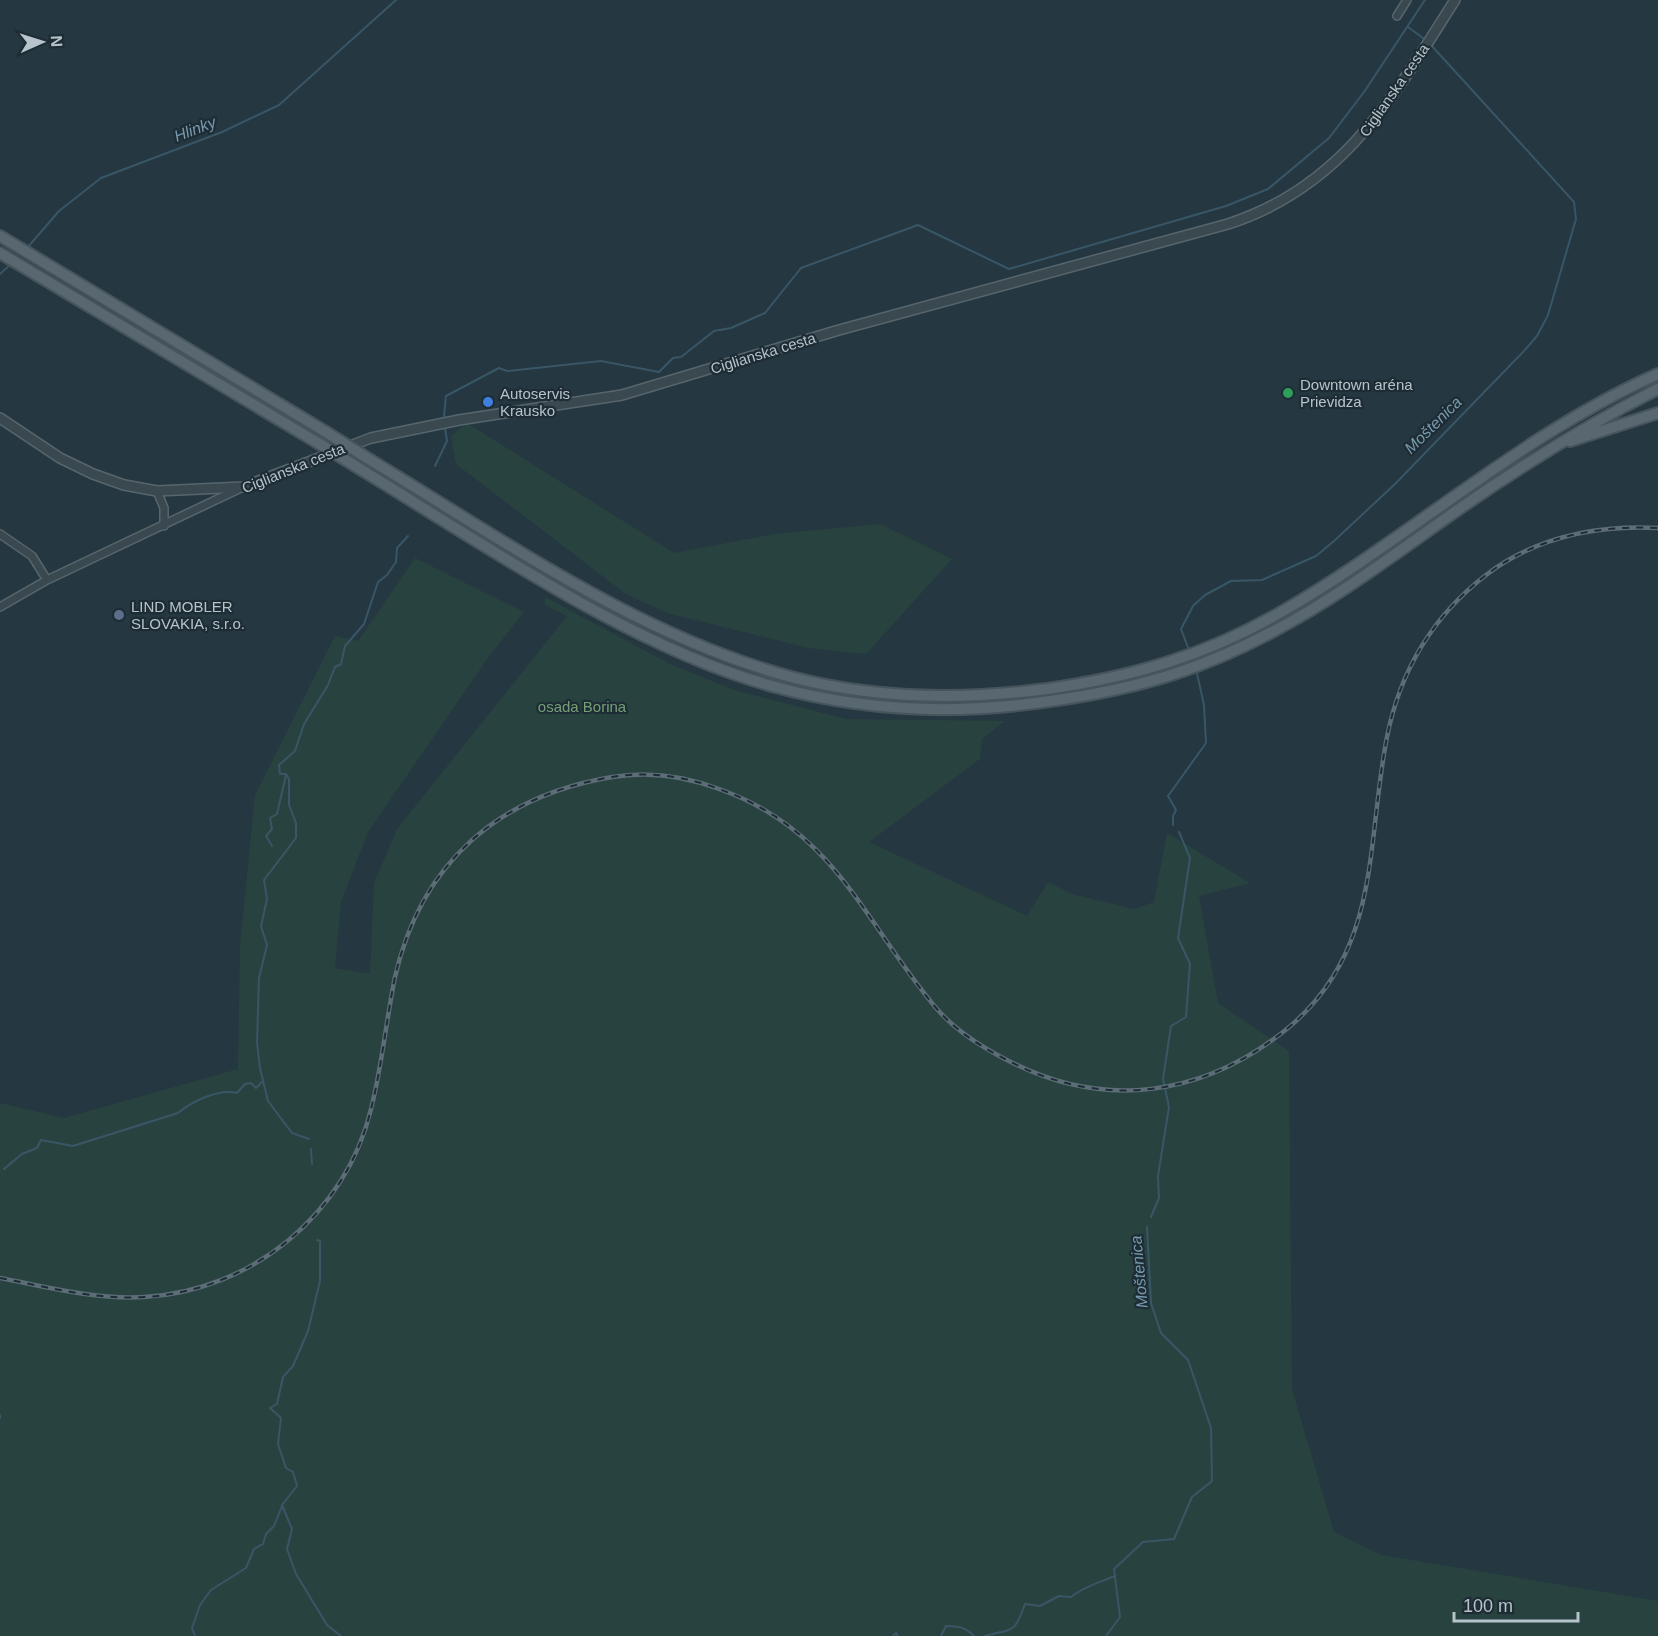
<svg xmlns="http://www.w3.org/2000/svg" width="1658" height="1636" viewBox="0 0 1658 1636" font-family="Arial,sans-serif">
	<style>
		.green { fill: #28433f }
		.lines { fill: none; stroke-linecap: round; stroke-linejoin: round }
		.stream { stroke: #395667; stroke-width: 2 }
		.minor-casing { stroke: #57666d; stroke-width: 10 }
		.tertiary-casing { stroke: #57666d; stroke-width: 12 }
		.primary-casing { stroke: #46545c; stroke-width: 14 }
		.minor { stroke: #3a4850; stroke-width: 7 }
		.tertiary { stroke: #3a4850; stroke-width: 9 }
		.primary { stroke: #586770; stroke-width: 10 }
		.rail-casing { stroke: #5c6d77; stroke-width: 4.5 }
		.rail { stroke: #1e2d35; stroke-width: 2; stroke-dasharray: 7; stroke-linecap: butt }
		.primary-bridge-casing { stroke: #46545c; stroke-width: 14; stroke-linecap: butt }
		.primary-bridge { stroke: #586770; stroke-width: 10 }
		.leisure-dot { fill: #2e9e5b; stroke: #1e2d35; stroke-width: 2 }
		.shop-dot { fill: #3f7fe0; stroke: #1e2d35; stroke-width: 2 }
		.service-dot { fill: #5c6f8a; stroke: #1e2d35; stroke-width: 2 }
		.labels { text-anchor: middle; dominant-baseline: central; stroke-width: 4.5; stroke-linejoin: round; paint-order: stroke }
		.street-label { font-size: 15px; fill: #b6c3ca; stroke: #1e2d35 }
		.poi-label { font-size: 15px; fill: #b6c3ca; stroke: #1e2d35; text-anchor: start }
		.park-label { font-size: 15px; fill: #74a075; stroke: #1e2d35 }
		.water-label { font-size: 16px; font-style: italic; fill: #779aad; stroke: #1e2d35 }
	</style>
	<rect width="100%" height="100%" fill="#253740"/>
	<path class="green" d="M467,423L674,553L775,534L880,524L952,559L866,654L808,648L667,613L626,594L456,464L451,436Z
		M415,558L524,612L490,655L368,832L341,902L335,968L370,974L374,883L397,829L567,616L545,605V597L672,665L734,690L846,719L1005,721L982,739L980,759L869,842L1027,916L1048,882L1072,894L1134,909L1154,902L1167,833L1250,883L1199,896L1218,1003L1289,1051L1292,1389L1334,1532L1381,1555L1658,1601V1636H0V1103L64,1118L238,1069L240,946L255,795L335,636L358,641Z"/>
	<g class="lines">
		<path class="stream" d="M1408,27L1427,41
			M28,247L59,211L101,178L222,132L279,105L396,0
			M0,274L11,264
			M444,416L446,396L499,368L507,371L601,361L659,372L673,358L681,357L714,331L731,328L765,313L801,268L918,225L1009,269L1226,206L1268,189L1329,138L1364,92L1425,0
			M435,466L447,441L445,428
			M1189,650L1181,629L1193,606L1205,595L1231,581L1262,580L1316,556L1334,541L1395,484L1524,351L1537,336L1548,315L1576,219L1574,202L1431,45
			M1173,825V816L1176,810L1168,796L1206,743L1204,705L1196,669
			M272,846L266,836L272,829L270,818L277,814L286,775
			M309,1139L292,1133L268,1101L260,1068L257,1043L259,978L267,945L261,926L267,899L264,880L296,838V823L289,805V779L286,774H280L279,765L295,751L304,724L328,685L335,667L341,664L345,646L364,624L378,582L387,575L396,562L397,548L408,536
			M311,1149L312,1164
			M4,1169L22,1154L37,1148L41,1140L73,1146L178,1113C191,1102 219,1088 237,1093L245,1084L251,1083L256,1088L263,1081
			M1151,1217L1159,1198L1158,1176L1169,1107L1163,1079L1171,1026L1186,1017L1190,964L1178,938L1190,858L1179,832
			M317,1240L320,1241V1281L308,1331L293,1366L283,1377L277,1404L270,1408L281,1418L278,1444L286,1468L293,1472L297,1486L282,1505L292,1529L287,1549L296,1574L327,1625L341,1636
			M0,1415V1418
			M195,1636L192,1628L200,1605L211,1590L246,1568L254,1549L263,1544L266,1534L274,1526L282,1506
			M893,1636L896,1633L898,1636
			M941,1636L946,1626C959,1626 965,1627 974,1636
			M985,1636C1013,1628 1014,1635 1025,1604L1040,1606L1059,1596L1071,1597C1083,1587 1100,1582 1115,1576
			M1106,1636L1120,1617L1114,1569L1143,1542L1174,1539L1192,1497L1212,1481L1211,1428L1188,1360L1161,1333L1151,1303L1147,1227"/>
		<defs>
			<path id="minor" d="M1397,16L1407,0
				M157,491L164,508V526
				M0,534L32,556L47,580
				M0,607L47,580L243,487"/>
			<path id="tertiary" d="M0,418L60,458L93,474L124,485L157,491L243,487L371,438L459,420L622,395L839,330L1228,224C1343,187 1394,96 1455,0"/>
			<path id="primary" d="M0,236L326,432
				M0,253L318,443
				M1570,441L1658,413
				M372,461C505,541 639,636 791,677C874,699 962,700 1047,689C1133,677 1207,655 1283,611C1411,537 1522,434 1658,374
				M365,472C488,547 634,648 772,686C862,711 957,715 1050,701C1144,688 1211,667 1294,620C1348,589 1398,552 1449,516C1516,469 1585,426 1658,389"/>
		</defs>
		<use href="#minor" class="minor-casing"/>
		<use href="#tertiary" class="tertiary-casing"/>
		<use href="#primary" class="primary-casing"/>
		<use href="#minor" class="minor"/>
		<use href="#tertiary" class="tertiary"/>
		<use href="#primary" class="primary"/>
		<defs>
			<path id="rail" d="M0,1278C47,1287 96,1300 144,1297C252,1291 346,1214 371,1109C382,1066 386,1021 395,977C421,863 498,796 612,777C648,771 685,776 719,789C836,830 864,923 937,1009C956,1031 980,1046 1005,1059C1102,1111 1204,1097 1288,1028C1382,950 1366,842 1387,737C1400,671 1433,616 1486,575C1536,537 1597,525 1658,528"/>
		</defs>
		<use href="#rail" class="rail-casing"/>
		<use href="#rail" class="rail"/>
		<defs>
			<path id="primary-bridge" d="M326,432L372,461
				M318,443L365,472"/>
		</defs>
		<use href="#primary-bridge" class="primary-bridge-casing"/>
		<use href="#primary-bridge" class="primary-bridge"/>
	</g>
	<circle class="leisure-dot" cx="1288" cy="393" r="6"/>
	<circle class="shop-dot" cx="488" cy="402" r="6"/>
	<circle class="service-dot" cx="119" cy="615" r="6"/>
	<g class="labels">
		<g class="street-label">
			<text transform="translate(1394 90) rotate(-55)">Ciglianska cesta</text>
			<text transform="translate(763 353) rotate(-17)">Ciglianska cesta</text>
			<text transform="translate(293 468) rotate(-22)">Ciglianska cesta</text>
		</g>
		<g class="poi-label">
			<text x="1300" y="384">Downtown aréna<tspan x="1300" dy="17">Prievidza</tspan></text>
			<text x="500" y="393">Autoservis<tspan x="500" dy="17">Krausko</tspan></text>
			<text x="131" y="606">LIND MOBLER<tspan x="131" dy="17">SLOVAKIA, s.r.o.</tspan></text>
		</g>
		<g class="park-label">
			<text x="582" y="706">osada Borina</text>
		</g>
		<g class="water-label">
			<text transform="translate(195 129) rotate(-21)">Hlinky</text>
			<text transform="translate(1433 425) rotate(-45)">Moštenica</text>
			<text transform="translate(1139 1272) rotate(-95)">Moštenica</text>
		</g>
	</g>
	<g transform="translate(42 42) rotate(87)" stroke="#1e2d35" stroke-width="4.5" paint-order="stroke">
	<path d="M0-4.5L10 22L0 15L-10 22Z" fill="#b6c3ca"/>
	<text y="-9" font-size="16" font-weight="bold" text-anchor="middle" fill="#b6c3ca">N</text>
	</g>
	<path d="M1454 1612v9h124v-9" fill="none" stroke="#b6c3ca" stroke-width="3"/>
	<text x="1463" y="1612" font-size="18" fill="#b6c3ca" stroke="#1e2d35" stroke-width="4.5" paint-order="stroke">100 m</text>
</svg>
